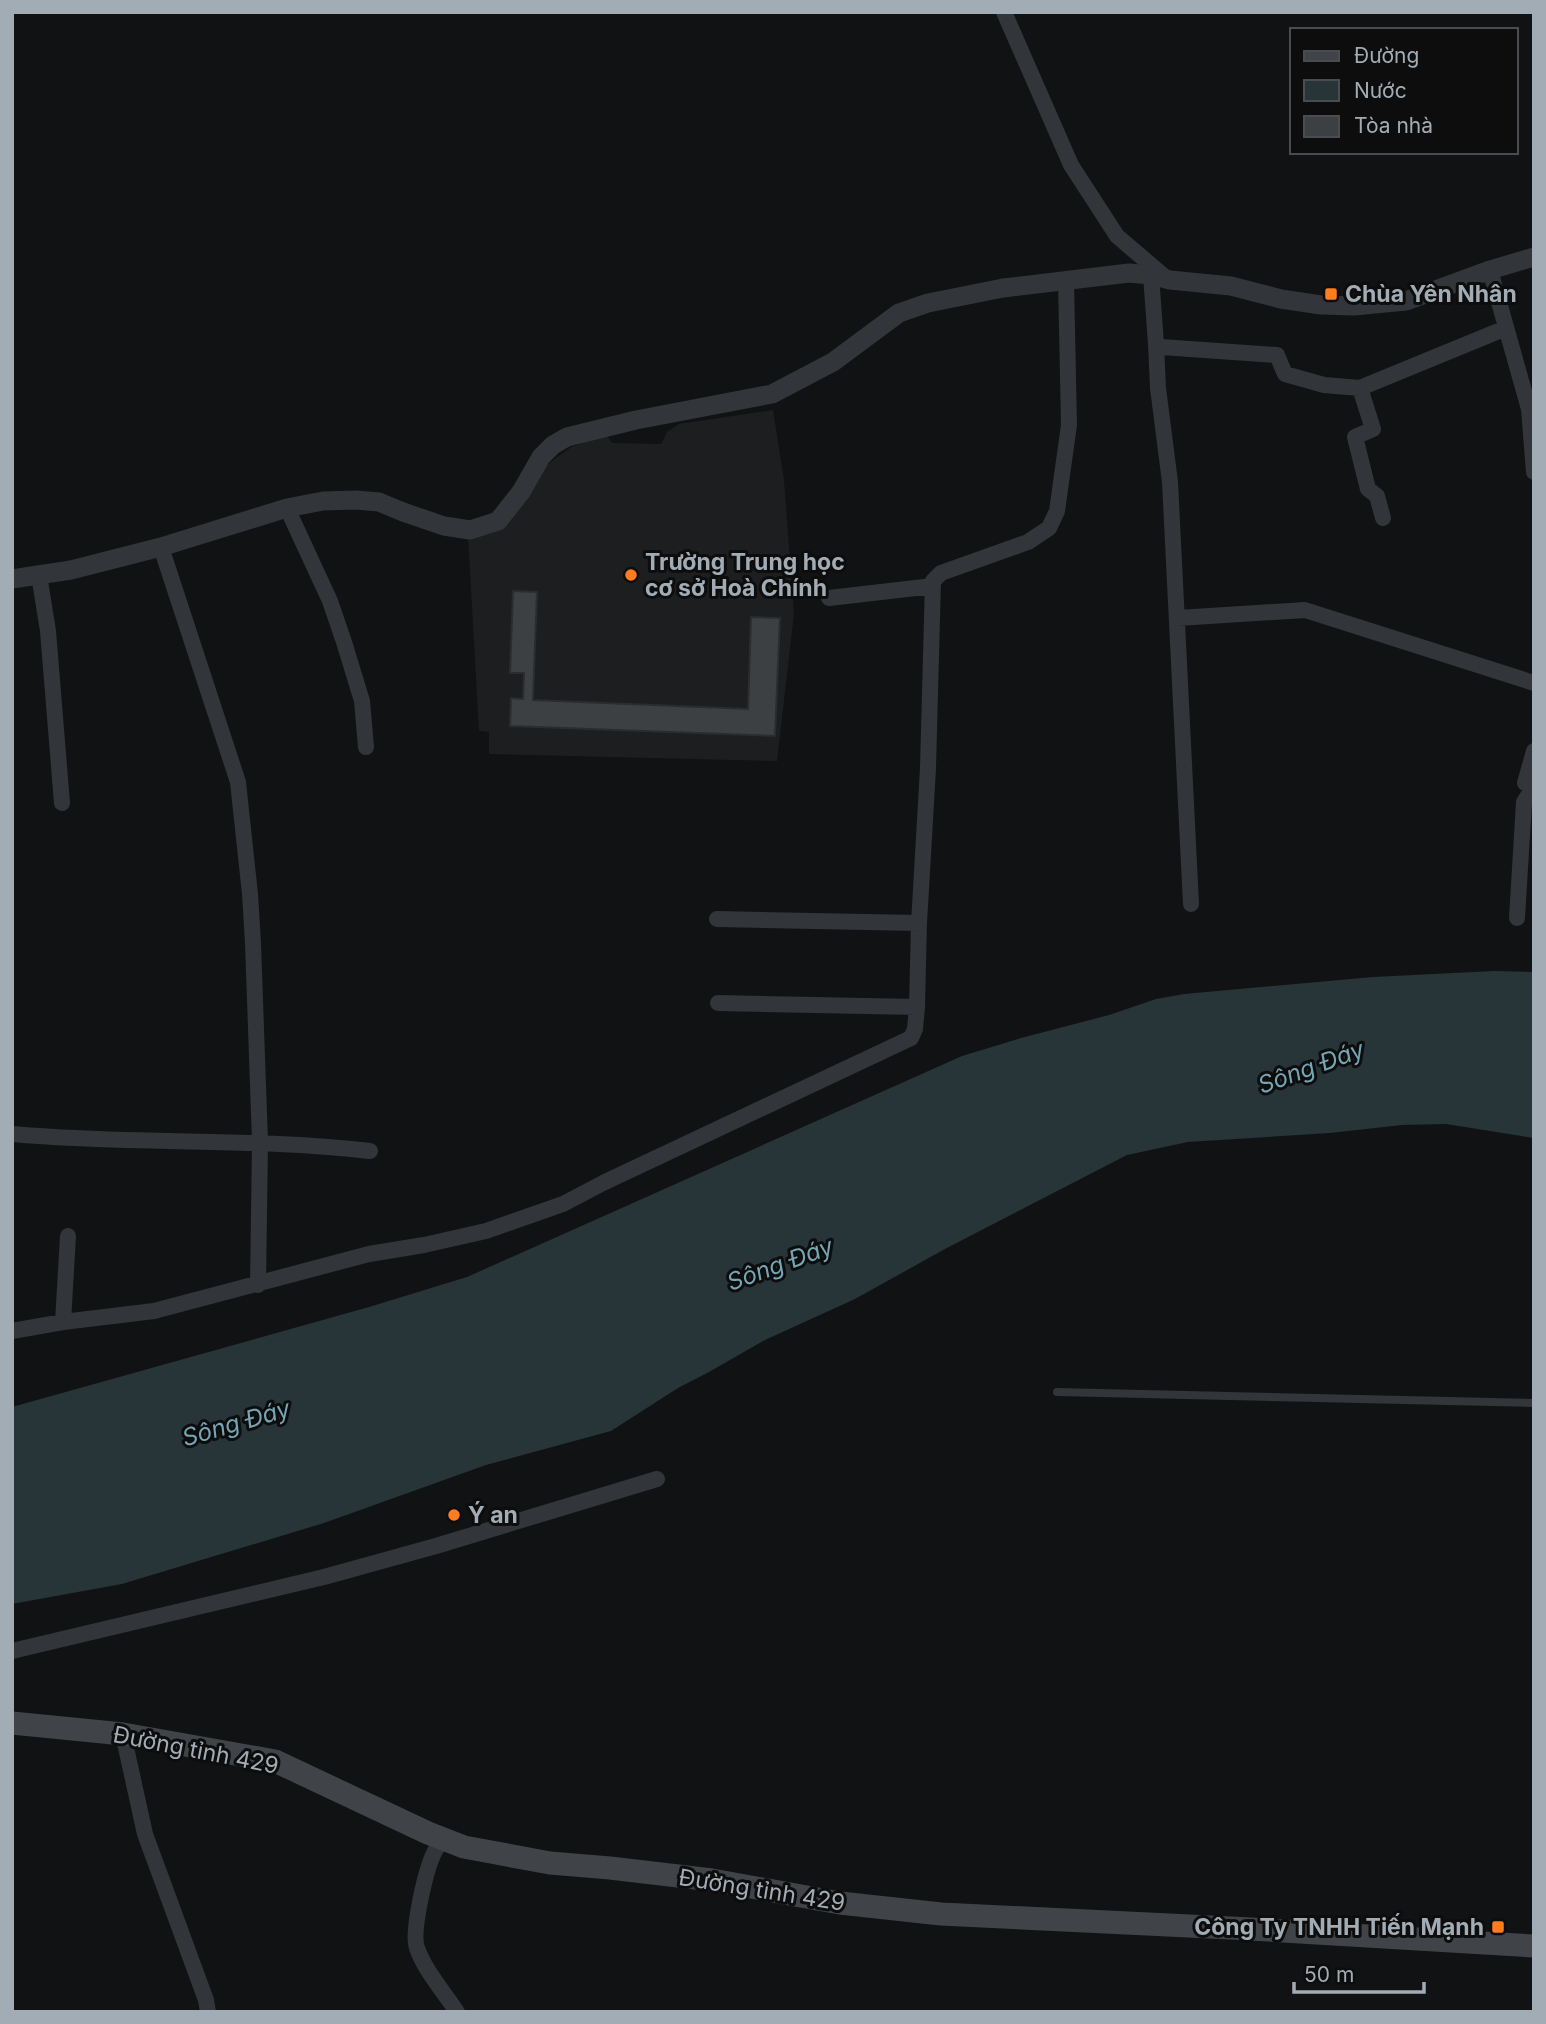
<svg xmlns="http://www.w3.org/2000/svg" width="1546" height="2024" viewBox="0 0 1546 2024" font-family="Inter,sans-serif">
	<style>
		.built { fill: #1d1e20 }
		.water { fill: #273438 }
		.building { fill: #3d4043; stroke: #2b2c2f; stroke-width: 2 }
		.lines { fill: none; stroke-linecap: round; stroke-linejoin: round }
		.service { stroke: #323539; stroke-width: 8 }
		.minor { stroke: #323539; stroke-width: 16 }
		.tertiary { stroke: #323539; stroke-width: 19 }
		.secondary { stroke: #404449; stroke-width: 23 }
		.poi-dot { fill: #ff7d1e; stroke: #0d0d0e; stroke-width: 2.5 }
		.labels { text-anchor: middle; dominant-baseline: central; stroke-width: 6; stroke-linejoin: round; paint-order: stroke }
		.poi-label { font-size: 23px; font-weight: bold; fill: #a2acb5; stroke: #0d0d0e; text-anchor: start }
		.street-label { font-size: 23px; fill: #a2acb5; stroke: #0d0d0e }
		.water-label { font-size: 24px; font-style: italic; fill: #75a6b4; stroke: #0d0d0e }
	</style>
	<rect width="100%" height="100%" fill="#111213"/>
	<path class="built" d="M773,410L784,480L794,614L777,761L489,754V732L479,731L468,535L548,464L571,447L606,435L613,443L661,444L667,432L679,424Z"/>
	<path class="water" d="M1494,971L1534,972V1138L1446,1124L1402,1125L1330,1133L1188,1142L1127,1155L945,1249L855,1299L765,1340L709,1372L678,1388L611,1431L486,1465L324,1523L122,1584L12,1604V1407L369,1307L467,1277L962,1056L1021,1038L1109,1015L1156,999L1184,994L1373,977Z"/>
	<path class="building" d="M513,591L537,592L533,700L748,709L751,617L780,618L775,736L510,726L511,698L523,699L524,673H510Z"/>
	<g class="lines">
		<path class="service" d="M1057,1392L1534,1403"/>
		<path class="minor" d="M1004,12L1071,165L1117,236L1165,277
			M1490,270L1529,409L1534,472
			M1151,275L1156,344L1161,347L1277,355L1285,374L1324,385L1360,388L1506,328
			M1156,344L1158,388L1170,482L1191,904
			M1360,388L1373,429L1355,437L1368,489L1377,496L1383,518
			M287,508L330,601L344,642L362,701L366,747
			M161,547L238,782L250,894L253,943L260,1142L258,1285
			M39,575L48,631L62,803
			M829,598L933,586
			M1178,618L1305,610L1534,683
			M1534,751L1525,783L1534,784
			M1517,918L1524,802L1534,787
			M717,919L919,923
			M718,1003L917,1007
			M12,1134C131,1145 251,1137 370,1151
			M63,1322L68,1236
			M12,1331L63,1322L154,1311L369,1254L424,1245L486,1231L563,1204L605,1182L911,1038L915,1029L917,1007L919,923L928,768L933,581L941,573L1028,542L1049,528L1057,511L1069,425L1066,281
			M12,1651L324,1577L436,1546L657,1479
			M123,1734L145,1834L206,2000L208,2012
			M443,1839C440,1843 436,1848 434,1853C426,1869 411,1932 417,1948C425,1971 444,1992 457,2012"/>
		<path class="tertiary" d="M12,579L71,570L161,547L287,508L323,501L356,500L379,502L403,512L444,526L470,530L498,521L521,492L541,457L553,445L567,437L636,420L772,394L833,362L899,313L928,303L1003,288L1129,273L1151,275L1170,280L1231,286L1281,299L1321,305L1354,306L1406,301L1490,270L1534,257"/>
		<path class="secondary" d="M12,1723L123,1734L275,1761L428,1833L464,1847L550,1863L610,1868L712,1880L840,1903L941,1914L1251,1929L1534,1946"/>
	</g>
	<g class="poi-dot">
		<rect x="1324" y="287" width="14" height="14" rx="3.5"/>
		<circle cx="631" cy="575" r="7"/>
		<circle cx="454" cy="1515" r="7"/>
		<rect x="1491" y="1920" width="14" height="14" rx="3.5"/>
	</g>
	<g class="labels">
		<g class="poi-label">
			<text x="1345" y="294">Chùa Yên Nhân</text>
			<text x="645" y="562">Trường Trung học<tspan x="645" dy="26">cơ sở Hoà Chính</tspan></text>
			<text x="468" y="1515">Ý an</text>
			<text x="1484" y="1927" text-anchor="end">Công Ty TNHH Tiến Mạnh</text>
		</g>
		<g class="street-label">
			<text transform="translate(196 1750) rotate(11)">Đường tỉnh 429</text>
			<text transform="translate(762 1890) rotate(9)">Đường tỉnh 429</text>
		</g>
		<g class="water-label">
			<text transform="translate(1311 1067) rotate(-20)">Sông Đáy</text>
			<text transform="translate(780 1264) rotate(-20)">Sông Đáy</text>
			<text transform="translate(236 1423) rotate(-16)">Sông Đáy</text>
		</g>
	</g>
	<rect width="1546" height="2024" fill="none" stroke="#a2acb5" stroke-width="28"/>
	<rect x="1290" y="28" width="228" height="126" fill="#0d0d0e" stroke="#494d51" stroke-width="2"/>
	<rect x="1304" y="51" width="35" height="10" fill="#404449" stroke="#494d51" stroke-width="2"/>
	<text x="1354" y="63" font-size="21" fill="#a2acb5">Đường</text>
	<rect x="1304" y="80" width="35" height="21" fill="#273438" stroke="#494d51" stroke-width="2"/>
	<text x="1354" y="98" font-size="21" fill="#a2acb5">Nước</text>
	<rect x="1304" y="116" width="35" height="21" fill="#3d4043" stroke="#494d51" stroke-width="2"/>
	<text x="1354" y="133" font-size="21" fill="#a2acb5">Tòa nhà</text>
	<path d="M1294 1982v10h130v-10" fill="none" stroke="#a2acb5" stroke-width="3.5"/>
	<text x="1304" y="1982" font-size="21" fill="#a2acb5" stroke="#0d0d0e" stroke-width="5" paint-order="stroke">50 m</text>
</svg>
